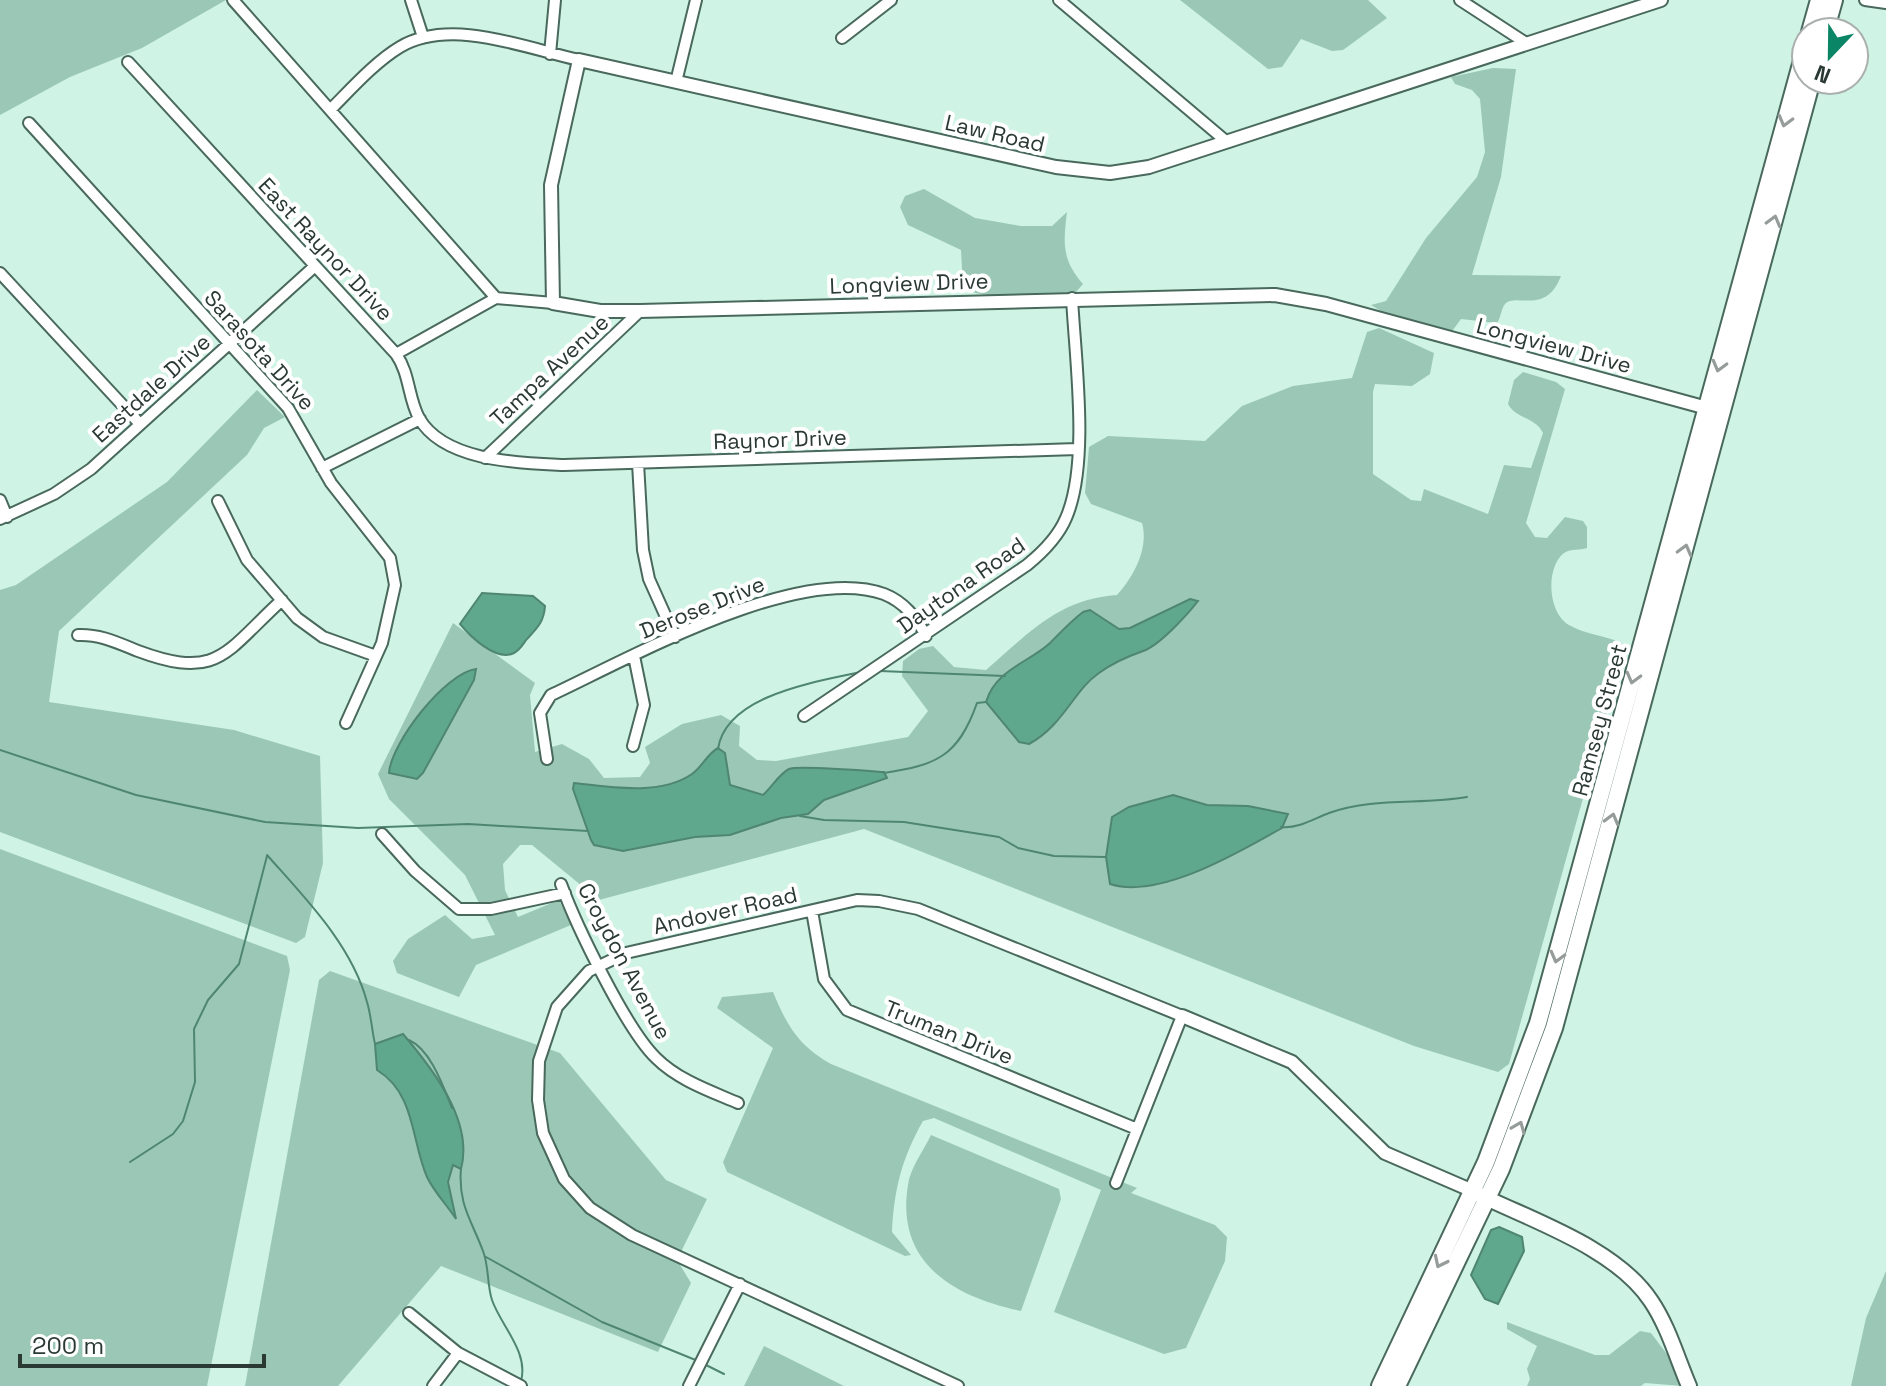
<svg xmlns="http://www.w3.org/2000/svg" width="1886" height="1386" viewBox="0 0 1886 1386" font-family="'Space Grotesk',sans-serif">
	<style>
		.green { fill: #9bc8b6 }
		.water { fill: #5fa78d; stroke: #4f8672; stroke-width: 2 }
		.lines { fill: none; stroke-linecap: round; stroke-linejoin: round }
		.stream { stroke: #4f8672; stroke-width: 2 }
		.minor-casing { stroke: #49695d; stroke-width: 14 }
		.tertiary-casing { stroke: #49695d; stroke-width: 16 }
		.secondary-casing { stroke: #49695d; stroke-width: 18 }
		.primary-casing { stroke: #49695d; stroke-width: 20 }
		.minor { stroke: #fff; stroke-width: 10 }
		.tertiary { stroke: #fff; stroke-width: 12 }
		.secondary { stroke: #fff; stroke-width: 14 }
		.primary { stroke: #fff; stroke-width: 16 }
		.oneway { stroke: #959c9a }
		.labels { text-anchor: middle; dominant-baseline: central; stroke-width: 8; stroke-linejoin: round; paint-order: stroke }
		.street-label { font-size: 22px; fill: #2b3934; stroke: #fff }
	</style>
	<rect width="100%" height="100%" fill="#cff3e4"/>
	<path class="green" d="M0,0H226L142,48L70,77L0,115Z
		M1180,0H1368L1387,18L1343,50L1332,51L1301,39L1282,67L1268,69Z
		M1493,68L1516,69L1501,177L1472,275L1561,276C1546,316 1515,292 1505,304C1501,309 1501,317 1497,323L1461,319L1450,334L1391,317L1371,305L1386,301L1426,238L1477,177L1485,152L1480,99L1472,90L1455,84L1451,77Z
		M924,189L975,218L1021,226H1052L1067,212C1063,244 1062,260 1083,284L1076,292C1051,293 981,303 963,287L961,250L908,225L900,207L905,196Z
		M1379,328L1434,353L1430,374L1412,386L1375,384L1373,392V474L1411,500L1421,501L1424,489L1488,514L1504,465L1531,468L1543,433C1535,417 1516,419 1508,404L1514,380L1523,372L1556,382L1565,389L1526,523L1535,537L1547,538L1565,517L1583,521L1587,527V548C1579,551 1572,548 1564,553C1545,568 1548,613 1569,625C1584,634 1606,636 1622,643L1624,651L1509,1064L1498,1072L1414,1046L864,829L599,900L532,845H520L503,864L505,890L518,917L559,900L571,925L476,965L459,997L397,973L393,961L408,939L445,915L472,939L495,935L465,875L389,799L378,774L453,623L535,683L530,695L535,752L562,744L589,759L604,778L640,777L650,763L645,747L682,724L721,715L740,726L739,746L757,760L776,761L908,737L928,711L902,676L903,661L919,649L933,646L954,667L986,670C1028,634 1058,599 1117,595C1134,576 1149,548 1142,523L1091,504L1085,493L1089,447L1108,436L1205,441L1242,406L1293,386L1352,378L1367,332Z
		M257,390L285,417L264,428L247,455L59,631L49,702L234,730L320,756L323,863L305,937L296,943L0,832V590L16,585L167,482Z
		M0,849L287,956L290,970L207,1386H0Z
		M330,971L560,1053L666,1180L707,1199L677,1260L691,1283L658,1352L441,1266L338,1386H245L319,980Z
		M773,992C787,1026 799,1046 831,1064L1137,1188L1131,1193L1215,1225L1227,1237L1225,1261L1186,1348L1164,1354L1054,1312L1101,1190L934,1118L923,1121C902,1158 894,1189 892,1232L911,1255L905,1256L727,1172L723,1162L773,1048L717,1008L722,997Z
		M931,1135L1059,1189L1061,1199L1021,1311C955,1297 895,1264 908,1185C910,1168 924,1150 931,1135Z
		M1886,1271V1386H1851L1866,1318Z
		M1507,1322L1595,1355H1609L1640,1331L1651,1333L1676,1366L1683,1386L1645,1383L1641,1386H1527L1530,1379L1527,1369L1537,1346L1507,1329Z
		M764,1346L844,1386H744Z"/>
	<path class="water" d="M482,593L533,596L545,606C544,622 537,628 527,639C523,644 520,650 514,653C496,662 470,636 460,624Z
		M1190,599L1198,601C1188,614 1159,646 1143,651C1129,656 1111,664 1099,673C1074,690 1063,726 1029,744L1019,742L986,702C996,669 1030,662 1050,643C1061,632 1070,622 1083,612L1090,610L1119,629L1130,628Z
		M476,669L474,680L423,773L417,779L389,773C391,743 445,673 476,669Z
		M718,748L725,753L730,785L763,795C772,787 779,774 789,769C797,765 869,771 884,772L887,778L824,800L808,814L781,818L730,835L695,837L623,851L594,845L591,840L573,789L574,783C610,787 660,796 692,774C702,767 707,754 718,748Z
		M1173,795L1207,805L1248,806L1288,814L1282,828C1239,852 1159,900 1110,884L1106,857L1112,817L1129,807Z
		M403,1034C432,1068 474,1121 461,1169L453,1165L448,1182L456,1219C447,1205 434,1192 427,1177C411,1141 416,1094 377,1070L375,1044Z
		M1499,1227L1522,1237L1524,1251L1498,1304L1485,1299L1471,1275L1491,1230Z"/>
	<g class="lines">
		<path class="stream" d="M880,671L1005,676
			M718,749C726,695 816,682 861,672
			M0,750L136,795L265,822L358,828L468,824L588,831
			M884,773C936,765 958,757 977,703L986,702
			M800,816L824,820L904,822L999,837L1018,848L1054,856L1105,857
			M1281,827C1298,829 1313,819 1329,813C1374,797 1421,805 1467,797
			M267,855C305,898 352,945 367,1002C371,1015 372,1031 375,1044
			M409,1040C431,1050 443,1086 452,1108
			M130,1162L173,1134L183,1121L195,1082L194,1029L208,1000L239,964L267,856
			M461,1168C458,1205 471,1219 483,1251C489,1266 487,1285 492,1300C501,1326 529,1352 521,1381
			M486,1257L602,1322L698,1361
			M704,1364L724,1374"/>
		<defs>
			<path id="minor" d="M233,0L496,298L553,303
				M411,0L423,37
				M1059,0L1227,142
				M1460,0L1526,43
				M1865,0L1886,3
				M842,38L891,0
				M550,54L555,0
				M128,62L396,354C410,374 408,398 419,418C444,462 521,463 564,465L1077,449
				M676,82L696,0
				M331,109C351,89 375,62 400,47C451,17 525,48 579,60
				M29,123L288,408L331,483L390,558L395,585L382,643L346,723
				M0,273L140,424
				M396,354L496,298
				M485,458L640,311
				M638,463L643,550L649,579L675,637
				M322,468L420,419
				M0,500L7,517
				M218,501L247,560L297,618L323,637L376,656
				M0,519L54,494L91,469L315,266
				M78,635C100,634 118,643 138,651C219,681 225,652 282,600
				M804,716L1027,565C1043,552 1058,537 1066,518C1090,463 1075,358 1072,298
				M633,746L644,705L634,656
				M547,759L540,713L551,695C630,658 799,563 884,594C904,602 916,617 926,636
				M382,834L415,871L459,909H491L565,893
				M561,884C576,925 626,1029 656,1058C678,1080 710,1091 738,1103
				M812,911L824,979L847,1010L1137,1129
				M409,1313L458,1353L521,1386
				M433,1386L458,1353
				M689,1386L740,1284
				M958,1386L632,1235L590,1208L564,1179L543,1133L538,1100L539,1061L557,1007L589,971L626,953L857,900L879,901L918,909L1182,1016L1116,1183"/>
			<path id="tertiary" d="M1661,0L1149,167L1110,173L1056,167L579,60L551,185L553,303L600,311H640L1275,295L1326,304L1707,408
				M1182,1016L1292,1062L1385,1153L1473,1191"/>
			<path id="secondary" d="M1478,1194C1533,1221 1616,1248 1651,1301C1668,1326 1677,1358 1689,1386"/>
			<path id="primary" d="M1810,32L1819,0
				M1825,32L1834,0
				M1380,1386L1486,1162L1538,1023L1806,46
				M1397,1386L1501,1169L1554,1028L1812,80"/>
		</defs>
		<use href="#minor" class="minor-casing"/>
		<use href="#tertiary" class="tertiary-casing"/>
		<use href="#secondary" class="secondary-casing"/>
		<use href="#primary" class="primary-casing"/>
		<use href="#minor" class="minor"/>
		<use href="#tertiary" class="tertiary"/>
		<use href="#secondary" class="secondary"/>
		<use href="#primary" class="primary"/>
	</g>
	<defs><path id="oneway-chevron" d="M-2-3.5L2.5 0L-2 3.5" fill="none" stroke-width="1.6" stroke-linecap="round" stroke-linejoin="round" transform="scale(2)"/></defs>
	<g class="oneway">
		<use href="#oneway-chevron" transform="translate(1785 121) rotate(105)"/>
		<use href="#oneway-chevron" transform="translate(1774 221) rotate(-75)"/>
		<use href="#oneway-chevron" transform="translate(1719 366) rotate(105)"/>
		<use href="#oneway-chevron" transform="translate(1685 550) rotate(-75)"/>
		<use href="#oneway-chevron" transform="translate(1633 678) rotate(105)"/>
		<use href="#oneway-chevron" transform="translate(1612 819) rotate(-75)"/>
		<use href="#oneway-chevron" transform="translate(1557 957) rotate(105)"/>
		<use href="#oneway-chevron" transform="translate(1519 1127) rotate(-68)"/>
		<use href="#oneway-chevron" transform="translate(1440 1262) rotate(116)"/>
	</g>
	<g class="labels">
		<g class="street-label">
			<text transform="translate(995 133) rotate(13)">Law Road</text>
			<text transform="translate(326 249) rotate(47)">East Raynor Drive</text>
			<text transform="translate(909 283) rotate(-2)">Longview Drive</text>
			<text transform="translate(1554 345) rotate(15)">Longview Drive</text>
			<text transform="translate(260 350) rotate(48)">Sarasota Drive</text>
			<text transform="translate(549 370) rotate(-43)">Tampa Avenue</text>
			<text transform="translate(151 388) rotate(-42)">Eastdale Drive</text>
			<text transform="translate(780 439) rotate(-2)">Raynor Drive</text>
			<text transform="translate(961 585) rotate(-35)">Daytona Road</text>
			<text transform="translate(702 607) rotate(-22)">Derose Drive</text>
			<text transform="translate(1599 720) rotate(-75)">Ramsey Street</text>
			<text transform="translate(725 910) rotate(-13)">Andover Road</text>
			<text transform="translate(625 961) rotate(62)">Croydon Avenue</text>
			<text transform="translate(949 1032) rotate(22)">Truman Drive</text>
		</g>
	</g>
	<g transform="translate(1830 56) rotate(202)"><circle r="38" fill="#ffffff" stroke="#aab0ae" stroke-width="2"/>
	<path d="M0-6L14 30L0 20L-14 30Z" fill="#0a8566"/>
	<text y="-12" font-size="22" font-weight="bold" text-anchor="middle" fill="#2b3934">N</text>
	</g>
	<path d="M20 1354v12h244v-12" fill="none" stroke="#2b3934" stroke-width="4"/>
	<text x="32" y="1354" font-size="24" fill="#2b3934" stroke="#ffffff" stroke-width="6" paint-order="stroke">200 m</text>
</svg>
